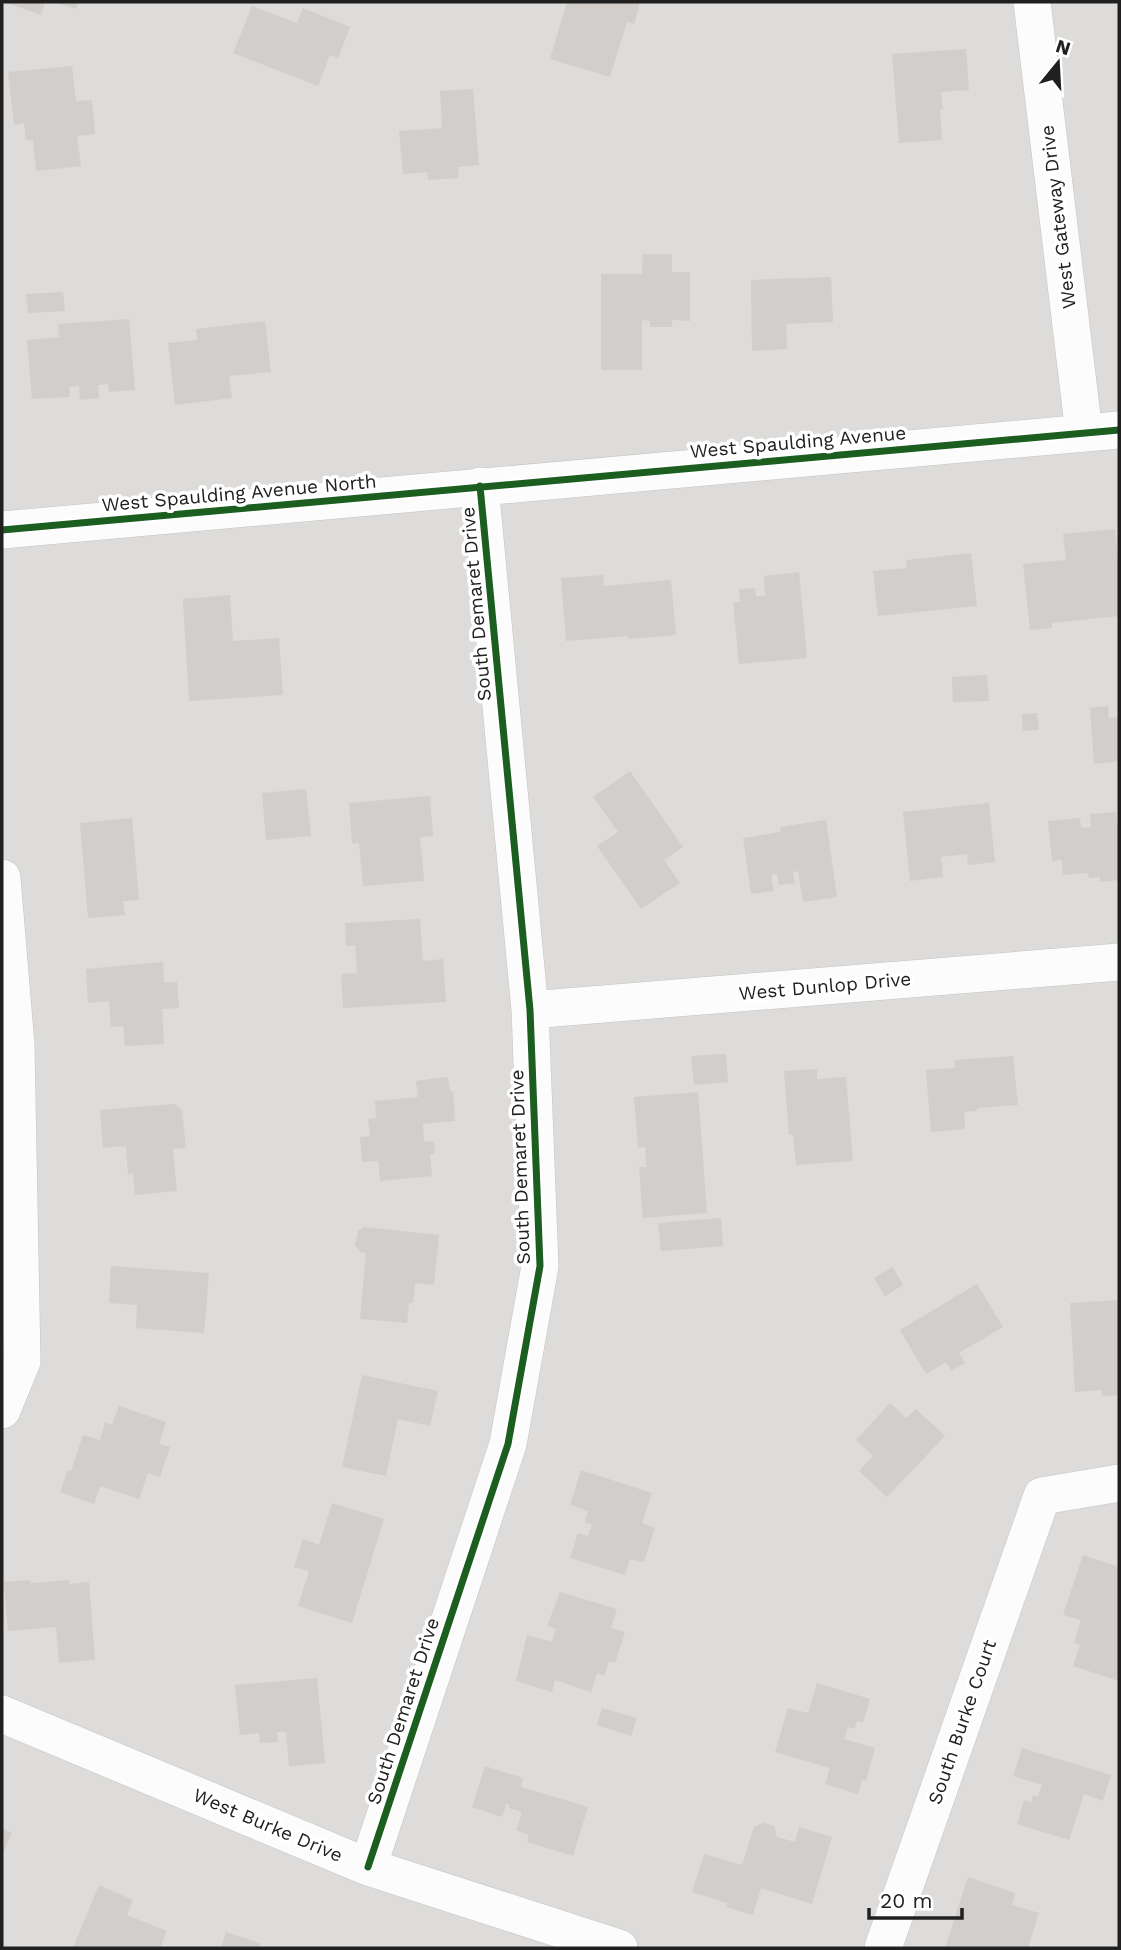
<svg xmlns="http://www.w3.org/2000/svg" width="1121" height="1950" viewBox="0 0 1121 1950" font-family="'Work Sans',sans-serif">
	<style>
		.residential { fill: #dddcda }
		.building { fill: #d1cecc }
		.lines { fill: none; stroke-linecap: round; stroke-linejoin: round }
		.minor-casing { stroke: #c5c4c3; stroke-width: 38 }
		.minor { stroke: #fcfcfc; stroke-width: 37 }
		.cycleway-casing { stroke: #fff; stroke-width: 11 }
		.cycleway { stroke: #1b5e20; stroke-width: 7 }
		.labels { text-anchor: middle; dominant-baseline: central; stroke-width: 7; stroke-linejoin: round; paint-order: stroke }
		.street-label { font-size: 19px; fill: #202020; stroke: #fff }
	</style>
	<rect width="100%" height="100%" fill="#eeece9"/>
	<path class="residential" d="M2,2H1119V1948H2Z"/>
	<path class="building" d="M4,2H45L41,15Z
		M54,2H78L76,9Z
		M567,2H640L634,24L627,22L610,77L550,59Z
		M252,6L297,23L303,8L350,27L338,58L330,55L318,86L233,53Z
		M966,49L969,90L941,92L943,109H940L942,140L899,143L892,54Z
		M72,66L76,101L92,100L95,134L77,136L81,166L36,171L33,140H26L24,123L14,125L8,72Z
		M473,89L479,165L458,167L459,178L428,180L427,172L403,174L399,131L442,128L440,91Z
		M643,254H672V272H690V321L672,320V327H650V321L642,320V370H601V274H642Z
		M831,277L833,322L786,324L787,349L752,351L751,280Z
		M63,292L65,311L28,313L26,294Z
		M129,319L135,390L109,392L108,384L98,385L99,398L80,400L79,386L69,387L70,397L32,399L27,340L59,337L58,324Z
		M265,321L271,372L229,376L232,398L175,405L168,343L197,340L196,329Z
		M1115,529L1119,572V616L1052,623V628L1030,630L1023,564L1066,560L1063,534Z
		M971,553L977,606L878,616L873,571L907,568L906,560Z
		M799,572L807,658L739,664L733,602H740L739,589L755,588L756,596H765L764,576Z
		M603,575L604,586L671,580L676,635L629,639L628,636L566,641L561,578Z
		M230,595L233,641L279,638L283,695L189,701L183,599Z
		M987,675L989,701L953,702L952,677Z
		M1108,706L1109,718L1119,717V761L1094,764L1090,708Z
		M1037,713L1039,730L1023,731L1022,714Z
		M630,771L683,847L664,860L680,883L641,909L597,846L618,832L593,797Z
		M306,789L311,836L266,840L262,793Z
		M430,796L433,836L420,837L424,881L363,886L359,843L352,844L349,803Z
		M989,803L995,862L968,865L967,854L941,857L943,877L910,881L903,812Z
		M1116,812L1117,824H1119V880L1100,882V877L1089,878L1088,873L1063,875L1062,860L1052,861L1048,821L1080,818L1081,828L1091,827L1090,814Z
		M132,818L139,900L123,901L125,915L88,918L80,823Z
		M826,820L837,897L803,902L798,871L793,872L795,883L779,885L777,874L771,875L774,891L751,894L743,838L781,832L780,827Z
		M420,919L423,961L443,959L446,1002L343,1008L341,974L357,973L355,945L346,946L345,923Z
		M163,962L164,982H177L179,1008L162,1009L164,1044L125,1046L123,1026L111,1027L109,1001L88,1003L86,969Z
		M726,1054L728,1082L694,1085L691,1056Z
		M1013,1056L1018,1105L977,1108V1111L964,1112L965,1129L931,1132L926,1070L955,1068L954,1060Z
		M817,1069V1079L846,1077L853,1161L796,1165L793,1135H789L784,1071Z
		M448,1077L450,1091H453L455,1121L423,1124L424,1142L434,1141L435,1154H430L432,1176L380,1181L378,1161L362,1162L360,1137L370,1136L368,1119L376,1118L375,1101L418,1097L416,1081Z
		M698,1092L707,1213L643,1218L639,1167H646L645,1147L638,1148L634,1097Z
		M175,1104L182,1110L186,1148L173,1149L177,1191L135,1195L133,1173L128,1174L126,1146L103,1148L100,1110Z
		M721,1218L723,1246L661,1251L658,1223Z
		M364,1227L439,1235L434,1285L415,1283L413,1303H409L407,1323L360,1319L366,1253L360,1252L355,1245L358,1231Z
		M111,1266L209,1273L204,1333L136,1328L137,1305L109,1303Z
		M893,1267L903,1285L885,1296L874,1278Z
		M977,1284L1003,1327L959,1353L965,1363L952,1371L946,1362L926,1374L900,1330Z
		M1119,1300V1395L1102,1396V1390L1075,1392L1070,1303Z
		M362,1375L438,1391L430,1426L398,1419L386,1476L342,1467Z
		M890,1403L906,1418L916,1409L945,1436L887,1497L859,1471L873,1456L856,1440Z
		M119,1406L166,1422L159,1444L170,1447L160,1477L148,1473L139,1499L100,1486L94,1504L60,1492L68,1470L71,1471L83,1435L100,1440L105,1422L112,1425Z
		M581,1470L652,1493L642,1523L655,1528L644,1562L630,1559L625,1575L570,1558L578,1533L588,1536L592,1525L585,1522L588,1511L570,1505Z
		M332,1503L384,1519L352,1623L298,1606L309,1571L294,1567L303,1539L319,1545Z
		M1083,1555L1119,1567V1681L1073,1666L1080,1645L1074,1643L1081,1620L1063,1615Z
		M30,1580L31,1583L69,1580V1584L89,1582L95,1660L59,1663L56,1627L8,1631L4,1582Z
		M560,1592L617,1609L611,1628L625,1632L615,1663L609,1661L604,1676L597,1673L591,1692L555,1680L552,1692L516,1681L527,1635L552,1642L556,1629L547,1626Z
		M317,1678L325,1763L289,1766L286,1732H277L278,1742L260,1743L259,1733L240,1735L235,1685Z
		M817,1683L870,1699L863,1723L857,1721L855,1729L848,1727L844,1739L875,1748L866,1781L862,1780L858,1794L825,1784L830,1768L775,1752L788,1708L808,1713Z
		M602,1708L637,1718L631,1736L597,1725Z
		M1022,1748L1111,1775L1103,1801L1084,1794L1069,1840L1017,1824L1024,1800L1031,1802L1033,1795L1038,1797L1042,1785L1013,1776Z
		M485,1766L523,1778L521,1787L588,1807L573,1856L527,1842L529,1835L516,1830L522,1812L509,1808L510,1805L506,1804L502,1817L472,1807Z
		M763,1823L774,1826L777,1837L795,1842L799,1827L832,1837L812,1904L761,1888L753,1915L726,1907L727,1903L692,1892L704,1854L742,1865L754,1827Z
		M2,1828L12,1833L2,1855Z
		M968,1877L1015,1893L1012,1905L1039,1913L1028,1948H945Z
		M99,1885L133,1900L127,1915L167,1931L160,1948H73Z
		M226,1932L260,1943L259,1948H221Z"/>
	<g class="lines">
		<defs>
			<path id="minor" d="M1032,2L1084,433
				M2,530L1119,430
				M2,878L16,1045L22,1361L2,1410
				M530,1010L1119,962
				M2,1714L368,1867L619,1948
				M368,1867L508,1444L540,1266L530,1010L480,486
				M883,1948L1042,1496L1119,1483"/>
		</defs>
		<use href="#minor" class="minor-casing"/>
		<use href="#minor" class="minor"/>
		<defs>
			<path id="cycleway" d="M2,530L1119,430
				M368,1867L508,1444L540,1266L530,1010L480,486"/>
		</defs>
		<use href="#cycleway" class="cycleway-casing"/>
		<use href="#cycleway" class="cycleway"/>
	</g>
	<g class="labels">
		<g class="street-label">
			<text transform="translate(1058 217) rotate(-97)">West Gateway Drive</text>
			<text transform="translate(798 442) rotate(-5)">West Spaulding Avenue</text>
			<text transform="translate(239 493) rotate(-5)">West Spaulding Avenue North</text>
			<text transform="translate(476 604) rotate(-95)">South Demaret Drive</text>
			<text transform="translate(825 986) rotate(-5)">West Dunlop Drive</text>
			<text transform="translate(520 1167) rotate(-92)">South Demaret Drive</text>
			<text transform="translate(403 1711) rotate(-72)">South Demaret Drive</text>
			<text transform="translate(962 1722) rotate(-71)">South Burke Court</text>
			<text transform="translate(268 1825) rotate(23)">West Burke Drive</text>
		</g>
	</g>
	<rect width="1121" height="1950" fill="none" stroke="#202020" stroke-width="7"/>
	<g transform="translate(1058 63) rotate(18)" stroke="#ffffff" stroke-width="5" paint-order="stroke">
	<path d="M0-5L12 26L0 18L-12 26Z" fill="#202020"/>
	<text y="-10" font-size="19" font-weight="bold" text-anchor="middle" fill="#202020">N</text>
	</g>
	<path d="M869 1908v10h93v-10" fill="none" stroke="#202020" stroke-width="3.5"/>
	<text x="880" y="1908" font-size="21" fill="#202020" stroke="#ffffff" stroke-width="5" paint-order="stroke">20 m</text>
</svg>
